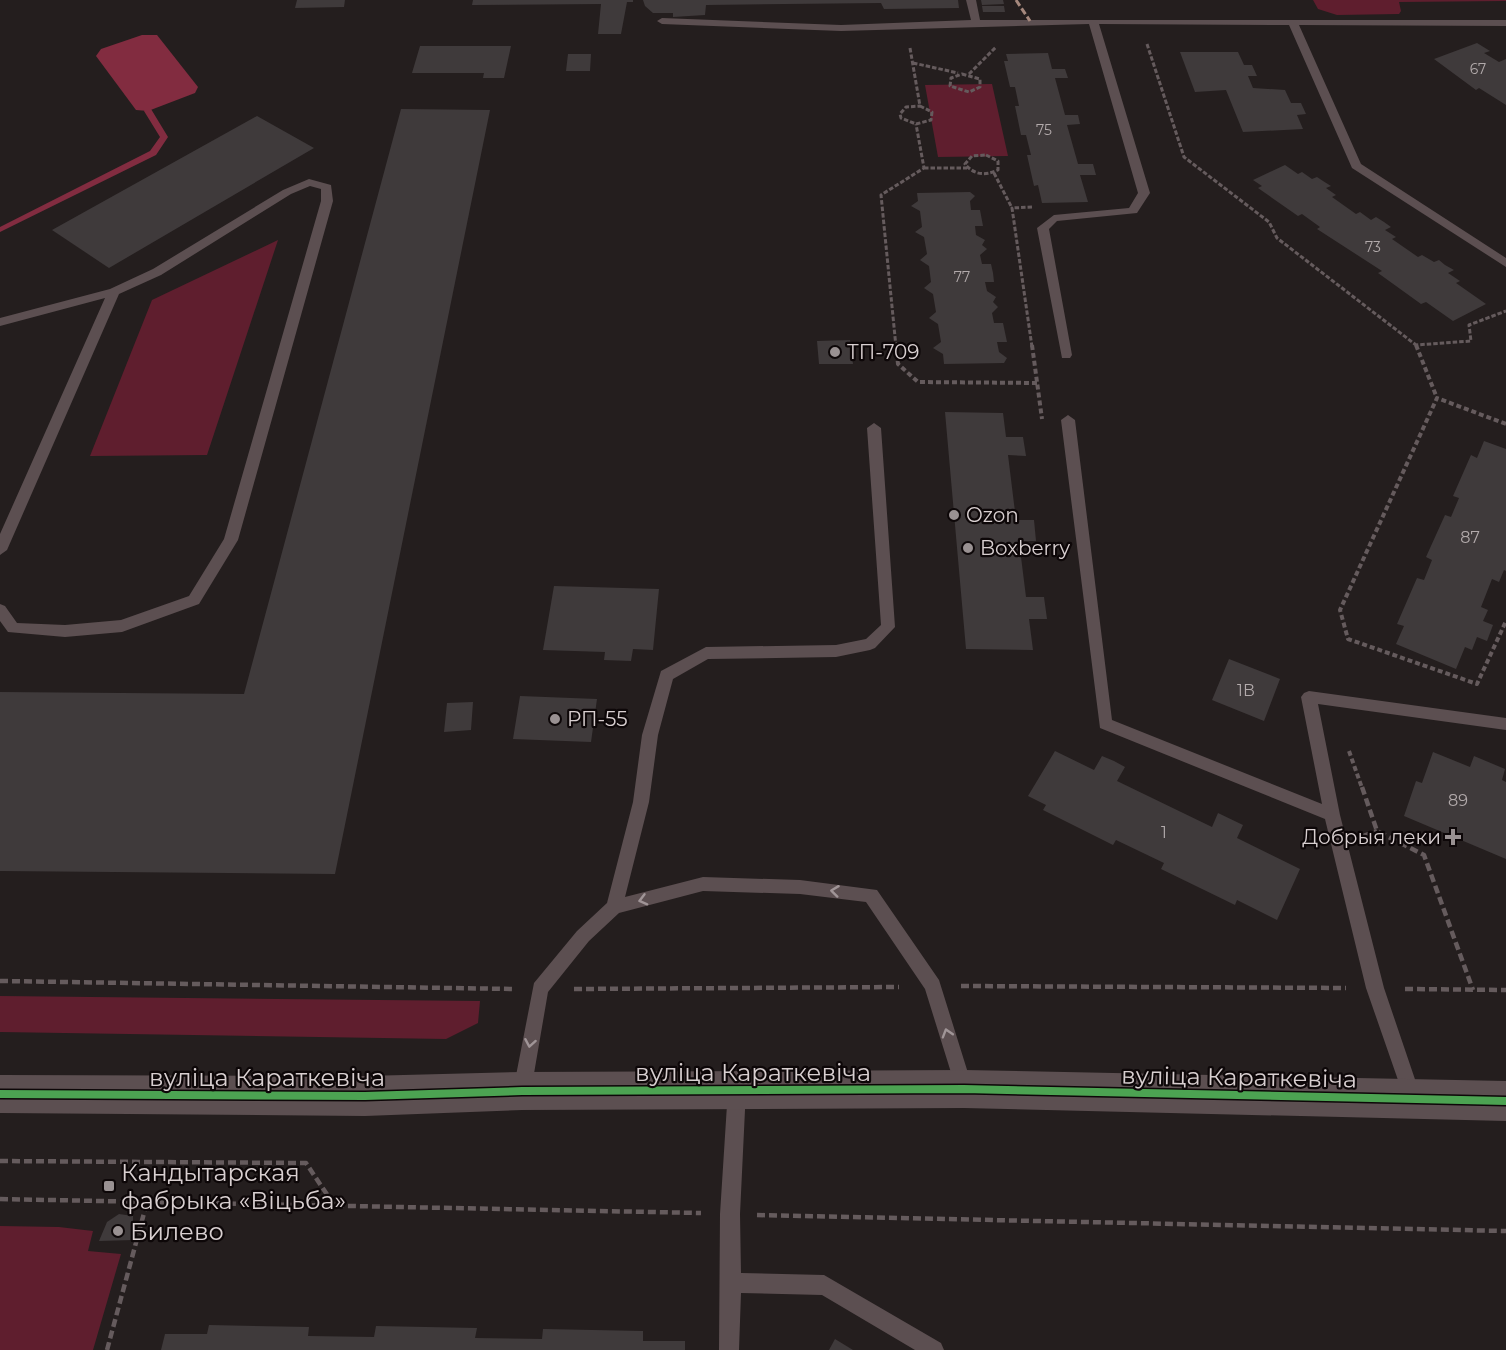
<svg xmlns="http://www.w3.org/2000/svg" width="1506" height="1350" viewBox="0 0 1506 1350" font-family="Montserrat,sans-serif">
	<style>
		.green { fill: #5f1e2e }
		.water { fill: #822c40 }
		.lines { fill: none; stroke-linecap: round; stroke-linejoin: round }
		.stream { fill: #822c40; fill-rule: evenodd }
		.building { fill: #3f3a3b }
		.path-far2 { stroke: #655b5d; stroke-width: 3; stroke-dasharray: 4.5 2; stroke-linecap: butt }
		.path-far1 { stroke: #655b5d; stroke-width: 4; stroke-dasharray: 5 3; stroke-linecap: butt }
		.path { stroke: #655b5d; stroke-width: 4.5; stroke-dasharray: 8 4; stroke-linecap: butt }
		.service { fill: #5c4f51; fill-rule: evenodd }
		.tertiary { fill: #5c4f51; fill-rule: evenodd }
		.quiet { stroke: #a5887d; stroke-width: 3; stroke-dasharray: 7 3; stroke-linecap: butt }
		.cycleway-casing { stroke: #0d0708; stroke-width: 11 }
		.cycleway { stroke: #4ca352; stroke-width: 8 }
		.oneway { stroke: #a09597 }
		.poi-dot { fill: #999192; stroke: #0d0708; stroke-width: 2 }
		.labels { text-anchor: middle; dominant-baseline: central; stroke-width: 4.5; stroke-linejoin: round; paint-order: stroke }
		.far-number-label { font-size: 14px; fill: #b2aaab }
		.number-label { font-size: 16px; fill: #b2aaab }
		.poi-label { font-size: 20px; fill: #d8cfd0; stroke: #0d0708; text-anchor: start }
		.near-street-label { font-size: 24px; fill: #d8cfd0; stroke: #0d0708 }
		.near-poi-label { font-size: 24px; fill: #d8cfd0; stroke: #0d0708; text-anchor: start }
	</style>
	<rect width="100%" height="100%" fill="#241e1e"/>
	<path class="green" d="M1313,0H1506V1L1399,2L1401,11L1399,14L1337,15L1318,9Z
		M992,84L1008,156L938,157L925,85Z
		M278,240L207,455L90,456L152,300Z
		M0,996L480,1001L478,1023L446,1039L0,1032Z
		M0,1226L59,1227L93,1231L88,1251L121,1254L93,1350H0Z"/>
	<path class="water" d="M142,35H157L198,87L195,93L148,111L136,110L96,56L101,49Z"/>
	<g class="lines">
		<path class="stream" d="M145,109H151L168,137L156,155L0,232V227L150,151L160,137L144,111Z"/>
	</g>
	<path class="building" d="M297,0H345L344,7L295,8Z
		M473,0H633V2H627L621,34H598L601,4L472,5Z
		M643,0H958L959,8L884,9L881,3L706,5L705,15L673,17V13H653L645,6Z
		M981,0H1003L1004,4L982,5Z
		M982,6H1004L1005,12H983Z
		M1477,43L1490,51L1484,53L1499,62L1506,59V105L1479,88L1476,90L1434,59Z
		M420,46H511L504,78H483L484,73H412Z
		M1180,52H1238L1244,65H1252L1257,76H1248L1253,88L1285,90L1291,103H1301L1306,114L1297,115L1303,129L1243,132L1226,90L1195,92Z
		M1048,53L1052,69H1065L1068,78H1055L1065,115H1078L1080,124L1067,125L1078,164H1093L1096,175H1080L1088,202L1042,203L1038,185L1034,186L1027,155H1031L1026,135H1021L1015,106H1019L1015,87H1010L1004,61H1008L1006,54Z
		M568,54H591L590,71H566Z
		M401,109L490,110L335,874L0,871V692L244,694Z
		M257,116L314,148L109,268L52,230Z
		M1285,165L1298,174L1302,172L1312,179L1317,177L1323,181L1331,186L1326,188L1336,195L1332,197L1356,214L1360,212L1371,220L1376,217L1384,222L1391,227L1385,230L1396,237L1392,239L1418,257L1422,255L1434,262L1439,260L1445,265L1454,270L1448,273L1460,281L1456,283L1486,304L1453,321L1426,302L1421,304L1378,273L1382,271L1317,229L1320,227L1302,214L1298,216L1258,188L1262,186L1253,180Z
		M970,192L975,196L970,201L971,210H980L983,226H975L976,235L985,240L982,245L987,249L980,255L982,264H991L993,273L994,282H985L987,291L996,297L993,302L998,307L992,313L994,323H1003L1007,342H997L999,352L1007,358L1004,363L944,364L943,354L933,348L941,342L938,324L929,318L936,312L933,294L924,288L931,282L929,266L920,260L927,254L924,237L915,232L922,227L920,211L911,206L918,201L917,193Z
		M850,340L853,364H819L817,341Z
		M945,412L1003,413L1006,437H1023L1026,456L1008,455L1016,520H1034L1036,541H1019L1026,597H1044L1047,619H1029L1033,650L966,649Z
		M1484,441L1506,449V571L1504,570L1499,582L1492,579L1481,607L1488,610L1483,621L1493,625L1487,641L1477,637L1472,650L1465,647L1456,669L1396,644L1404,626L1397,624L1417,578L1424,580L1432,560L1426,557L1445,515L1451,517L1459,498L1453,496L1471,455L1477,458Z
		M554,586L659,589L653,650L633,649L631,661L604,660L605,652L543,650Z
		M1229,659L1280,679L1264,721L1212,700Z
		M520,696L597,699L591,742L513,739Z
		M473,702L471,730L444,732L447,703Z
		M1055,751L1094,770L1102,756L1114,761L1125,767L1117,781L1212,827L1218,813L1243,825L1237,838L1300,869L1277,920L1237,900L1235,905L1161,869L1164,863L1116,840L1113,845L1043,810L1046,805L1028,796Z
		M1433,752L1470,767L1474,756L1505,769L1502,780L1506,782V859L1404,816L1416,781L1422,783Z
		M119,1214L133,1216V1240L99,1241L107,1222Z
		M209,1325L309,1327L308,1336L374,1337L376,1326L477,1328L475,1338L542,1339L543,1329L643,1331V1341H685V1350H161L165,1334H207Z
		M835,1339L853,1350H829Z"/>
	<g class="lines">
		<path class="path-far2" d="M1147,44L1184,157L1269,222L1277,238L1416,345
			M910,48L920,106
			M913,63L958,73
			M962,74L980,79V87L969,92L950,86L951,78Z
			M969,74L996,47
			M920,106L932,112L931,120L916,124L901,118L900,114L906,107Z
			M986,155L998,161V170C985,176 974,175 965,164L972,156Z
			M924,168H967
			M994,173L1012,208
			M896,347L881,195L924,168L916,124
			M1032,347L1012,208L1032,207
			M1417,347L1416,345L1471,341L1469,325L1506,311"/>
		<path class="path-far1" d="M896,345L898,364L918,382L1037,383
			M1032,345L1042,419
			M1416,345L1437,398
			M1506,424L1437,398L1340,610L1348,639L1477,684L1506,621
			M1349,751L1362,788"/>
		<path class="path" d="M1362,787L1377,831L1424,855L1473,990
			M1363,836L1377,831
			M0,981L515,989
			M961,986L1346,988
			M574,989L899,987
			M1405,989L1506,990
			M0,1161L306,1163L334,1205
			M0,1199L701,1213
			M757,1215L1506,1231
			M107,1350L147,1202"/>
		<path class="service" d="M966,0H976L980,20H1506V26L1299,25L1361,164L1506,258V267L1352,168L1289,25L1099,24L1150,193L1137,213L1057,221L1049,229L1072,355L1070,358H1062L1037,228L1054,215L1129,208L1138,193L1089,24L841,31L662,24L657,21L662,18L841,25L971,20Z
			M309,179L331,185L333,201L238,540L199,604L122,632L65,637L8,632L0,621V604L5,606L17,623L65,625L121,620L189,596L224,539L321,201V189L310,186L291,194L161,275L119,294L7,550L0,555V534L105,298L0,326V318L110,289L153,269L283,190Z
			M1068,415L1075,420L1112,720L1322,804L1301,697L1304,693L1309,691L1506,718V730L1318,704L1340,815L1384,988L1421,1097L1418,1103L1412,1106L1406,1103L1366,988L1325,819L1100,728L1061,420Z
			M874,423L881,428L895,627L875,648L870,650L836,657L708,659L673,679L658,735L649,802L625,897L703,877L800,880L877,890L939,980L973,1089L970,1095L964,1098L958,1095L925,989L866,902L800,894L703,891L619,913L589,941L548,992L531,1091L528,1097L522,1100L516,1097L513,1091L534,983L577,931L607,903L633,802L642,735L661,671L706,647L836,645L866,639L881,625L867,428Z
			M737,1080L743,1083L746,1089L740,1214L741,1273L824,1275L941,1343L944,1350H915L822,1295L741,1293L739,1350H719L720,1214L728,1089L731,1083Z"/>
		<path class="tertiary" d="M964,1070L1506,1081V1121L964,1108L522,1110L365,1116L0,1113V1075L365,1076L522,1072Z"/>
		<path class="quiet" d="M1016,0L1030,21"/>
		<defs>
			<path id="cycleway" d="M0,1094L365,1096L522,1091L964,1089L1506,1101"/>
		</defs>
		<use href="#cycleway" class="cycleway-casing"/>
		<use href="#cycleway" class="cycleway"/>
	</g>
	<defs><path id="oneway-chevron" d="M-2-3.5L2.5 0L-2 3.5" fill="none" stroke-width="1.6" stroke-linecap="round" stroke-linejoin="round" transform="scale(1.5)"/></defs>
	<g class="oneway">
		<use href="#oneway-chevron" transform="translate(835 891) rotate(-173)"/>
		<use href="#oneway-chevron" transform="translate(643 900) rotate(165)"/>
		<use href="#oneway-chevron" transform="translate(947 1033) rotate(-107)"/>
		<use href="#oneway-chevron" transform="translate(530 1043) rotate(100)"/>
	</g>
	<g class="poi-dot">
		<circle cx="835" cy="352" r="6"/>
		<circle cx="954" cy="515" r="6"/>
		<circle cx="968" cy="548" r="6"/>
		<circle cx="555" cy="719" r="6"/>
		<path d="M1450 828h6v6h6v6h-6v6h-6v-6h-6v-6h6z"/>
		<rect x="103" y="1180" width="12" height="12" rx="3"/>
		<circle cx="118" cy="1231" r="6"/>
	</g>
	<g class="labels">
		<g class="far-number-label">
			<text x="1478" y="69">67</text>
			<text x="1044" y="130">75</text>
			<text x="1373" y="247">73</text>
			<text x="962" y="277">77</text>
		</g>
		<g class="number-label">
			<text x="1470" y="537">87</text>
			<text x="1246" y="690">1В</text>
			<text x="1458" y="800">89</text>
			<text x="1164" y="832">1</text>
		</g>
		<g class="poi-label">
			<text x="847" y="352">ТП-709</text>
			<text x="966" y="515">Ozon</text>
			<text x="980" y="548">Boxberry</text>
			<text x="567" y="719">РП-55</text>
			<text x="1441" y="837" text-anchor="end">Добрыя леки</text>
		</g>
		<g class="near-street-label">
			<text x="753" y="1072">вуліца Караткевіча</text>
			<text x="267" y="1077">вуліца Караткевіча</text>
			<text transform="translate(1239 1077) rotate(1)">вуліца Караткевіча</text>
		</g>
		<g class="near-poi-label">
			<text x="121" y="1172">Кандытарская<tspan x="121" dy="28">фабрыка «Віцьба»</tspan></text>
			<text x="130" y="1231">Билево</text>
		</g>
	</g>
</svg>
